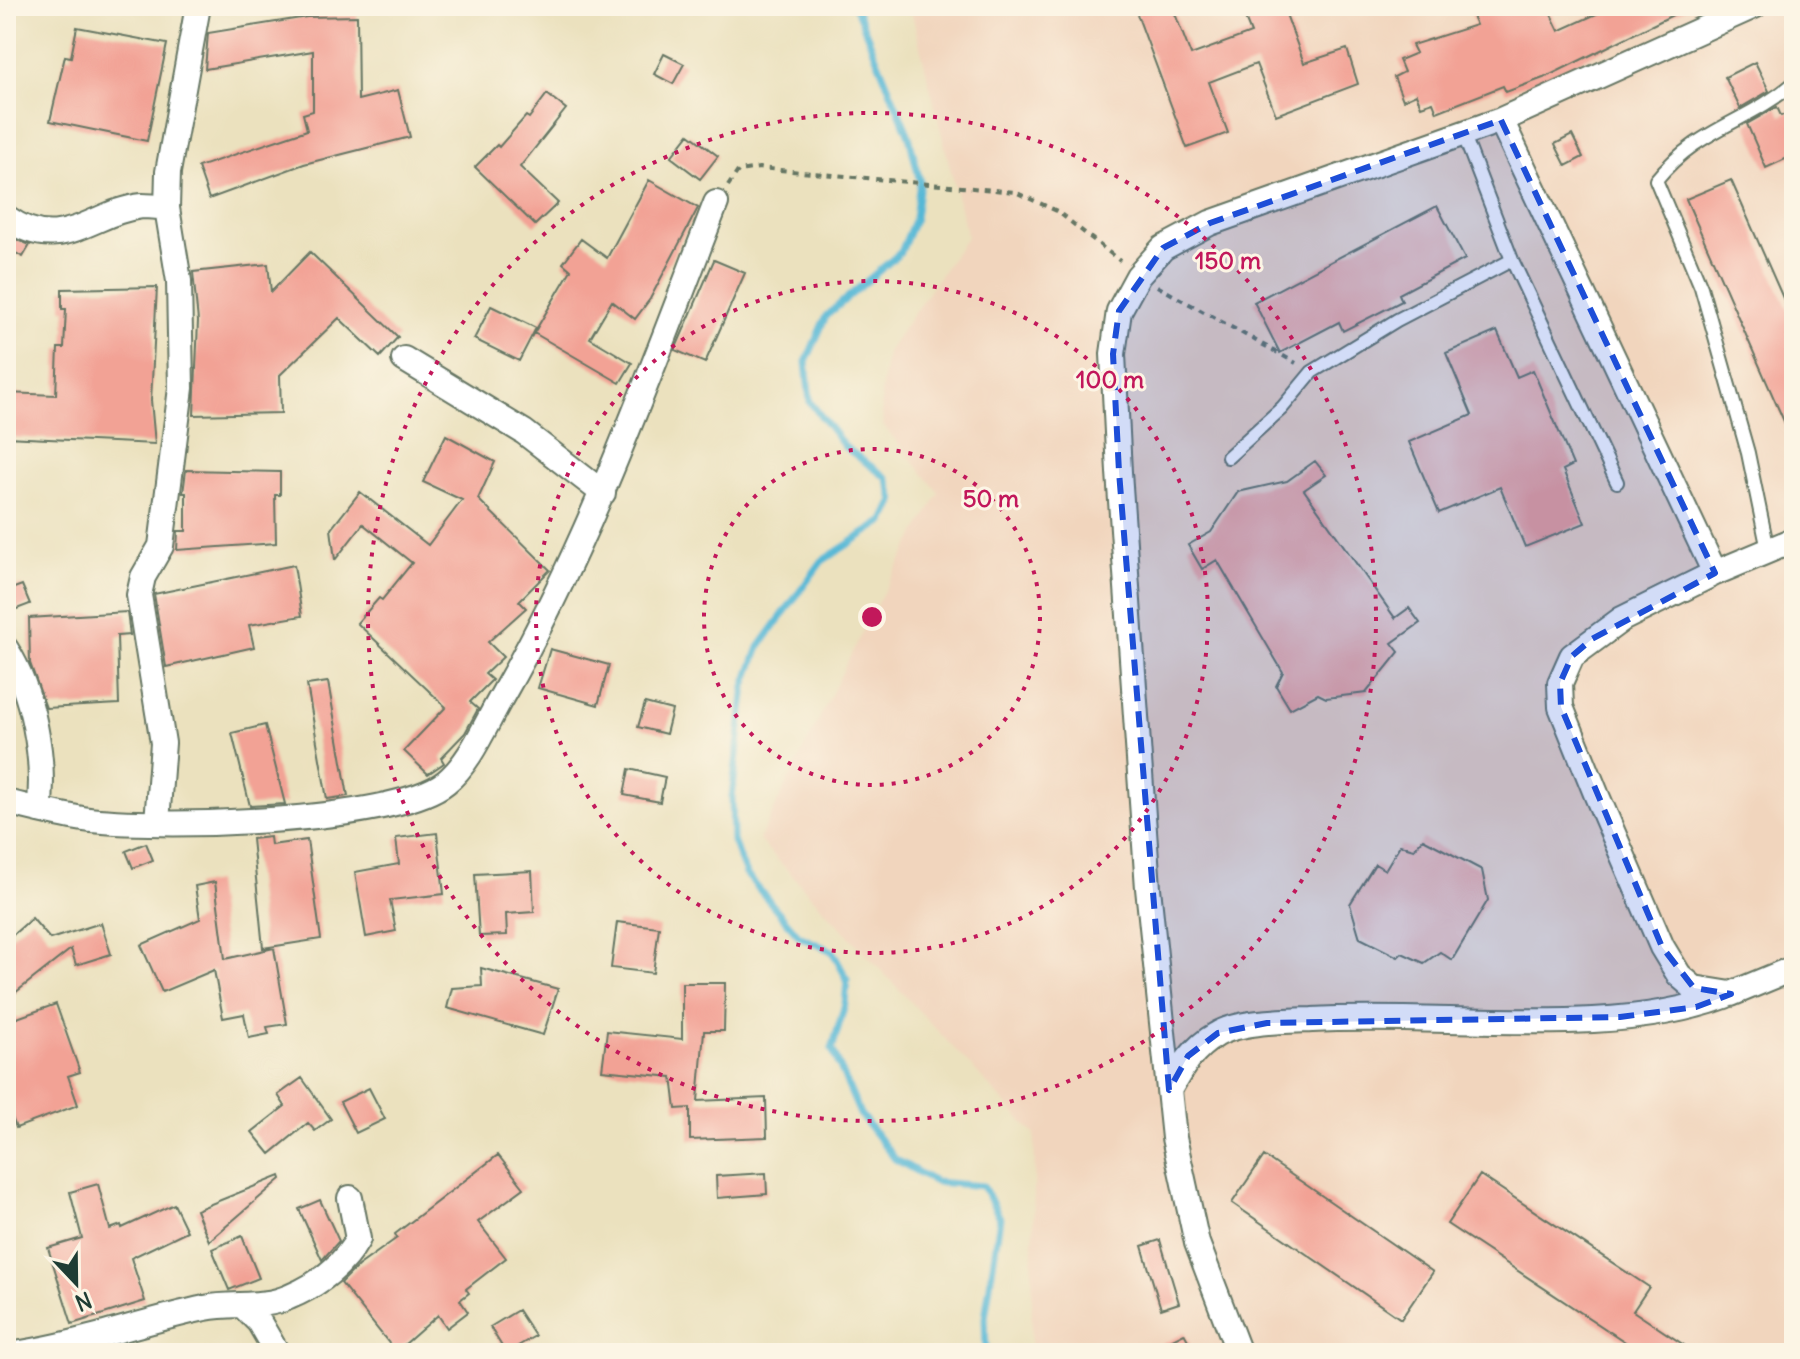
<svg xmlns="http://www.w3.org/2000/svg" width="1800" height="1359" viewBox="0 0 1800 1359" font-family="Delius,sans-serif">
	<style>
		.built { fill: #f1d5bd }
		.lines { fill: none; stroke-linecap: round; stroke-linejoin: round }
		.stream { stroke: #57b8d6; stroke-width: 7 }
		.building { fill: #f2a295 }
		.service-casing { stroke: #667664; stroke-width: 16 }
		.minor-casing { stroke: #667664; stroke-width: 28 }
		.path { stroke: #667664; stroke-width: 4; stroke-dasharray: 6 6; stroke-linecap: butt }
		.service { stroke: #fff; stroke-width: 12 }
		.minor { stroke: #fff; stroke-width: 24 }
		.marked { fill: #1d4ed8; fill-opacity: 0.2; stroke: #1d4ed8; stroke-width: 6; stroke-dasharray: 16 10; stroke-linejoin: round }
		.ring { fill: none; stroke: #c2185b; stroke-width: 4; stroke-dasharray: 4 8 }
		.centre { fill: #c2185b; stroke: #fcf5e5; stroke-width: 4 }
		.ring-label { font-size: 24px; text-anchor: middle; font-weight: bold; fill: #c2185b; stroke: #fcf5e5; stroke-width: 6; stroke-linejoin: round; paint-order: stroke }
	</style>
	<rect width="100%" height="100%" fill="#fcf5e5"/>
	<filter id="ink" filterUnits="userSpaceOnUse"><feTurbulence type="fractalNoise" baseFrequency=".0125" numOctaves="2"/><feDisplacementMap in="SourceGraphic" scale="16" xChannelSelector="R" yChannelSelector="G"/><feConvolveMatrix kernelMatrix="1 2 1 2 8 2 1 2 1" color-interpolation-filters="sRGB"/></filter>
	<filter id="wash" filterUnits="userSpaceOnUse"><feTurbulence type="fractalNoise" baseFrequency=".006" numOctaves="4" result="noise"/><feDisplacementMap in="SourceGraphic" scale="32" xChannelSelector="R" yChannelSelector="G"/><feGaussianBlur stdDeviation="1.8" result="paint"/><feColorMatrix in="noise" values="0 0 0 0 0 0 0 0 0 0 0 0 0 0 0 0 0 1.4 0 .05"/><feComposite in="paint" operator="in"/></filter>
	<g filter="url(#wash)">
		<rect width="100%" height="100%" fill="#ebe1be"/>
		<path class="built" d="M910,6H1794V1353H1031L1035,1135L759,840L871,614L939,493L883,425L881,394L887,352L967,236Z"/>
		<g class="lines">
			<path class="stream" d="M855,6L909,136L920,182L915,218L901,252L826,316L806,362L810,402L845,447L887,478L894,500L884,521L822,561L759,647L745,686L732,797L733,841L746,874L799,936L832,951L847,979L845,1004L832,1049L860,1114L895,1159L935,1182L983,1186L1000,1218L985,1318L986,1353"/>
		</g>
		<g id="blocks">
			<path class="building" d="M1134,6H1172L1191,55L1251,33L1240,6H1283L1304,63L1347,49L1358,84L1276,115L1256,64L1209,82L1228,133L1187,148Z
				M1482,6H1547L1559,31L1614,6H1691L1546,77L1506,92L1503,86L1437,112L1433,102L1421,106L1416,94L1403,100L1394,77L1404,72L1399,60L1416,53L1412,45L1476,25L1470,11Z
				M357,16L358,100L398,90L410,137L304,164L209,199L198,167L307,130L303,114L313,111V51L205,69L208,33L307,17Z
				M77,27L167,44L147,141L50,121L65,56L71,57Z
				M664,54L684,64L673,84L654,74Z
				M1755,62L1769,91L1740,108L1725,77Z
				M547,94L566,109L520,167L558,203L535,225L475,167L497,145L499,147L526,116L529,118Z
				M1777,107L1781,116L1794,110V155L1766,168L1747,124Z
				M689,134L718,156L700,179L671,157Z
				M1572,135L1583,157L1566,166L1555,144Z
				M649,180L698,208L650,299L635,319L612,301L590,338L632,363L620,383L534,333L571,270L563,263L581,239L607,258Z
				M1731,180L1794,323V444L1686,199Z
				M1437,206L1465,259L1399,294L1402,301L1343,331L1339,322L1280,353L1254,302Z
				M6,235L30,245L23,257L6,248Z
				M310,252L398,337L380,357L339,318L280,375L281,413L194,415L198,321L193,272L268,264L271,292Z
				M714,260L745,273L705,363L675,350Z
				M157,287L151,400L155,444L6,437V393L56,395L58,348H64L66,309H62V289Z
				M491,306L536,328L519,361L474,339Z
				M1497,331L1517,377L1533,370L1573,465L1563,470L1585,523L1525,547L1500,487L1439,513L1409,442L1472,415L1446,353Z
				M446,435L495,462L478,499L550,570L519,601L526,608L488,642L503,657L485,674L492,680L470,702L478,709L465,733L441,758L444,763L428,774L404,751L446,707L357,623L379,598L382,600L412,563L363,524L335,560L331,529L360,492L428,545L462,500L423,482Z
				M1315,461L1326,475L1304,490L1395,618L1409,608L1420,623L1392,643L1399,652L1366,693L1326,698L1318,694L1290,709L1276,686L1283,672L1217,560L1202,569L1188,545L1211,532L1238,492L1287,481Z
				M186,470L280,472V495H275L276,543L177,550L178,531H186V493H183Z
				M294,565L302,616L249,625L254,647L166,667L154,594Z
				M22,585L30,604L6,613V591Z
				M127,612L130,635L117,636L119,704L46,708L30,663L29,618Z
				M550,649L609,665L598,705L538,688Z
				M328,682L348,796L327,799L307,685Z
				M645,703L672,710L666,734L638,727Z
				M265,725L285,804L250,806L232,733Z
				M629,769L665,777L660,802L624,795Z
				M437,833L444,894L390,900L396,931L366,937L355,872L399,864L396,838Z
				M270,837L271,845L307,840L321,939L263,948L252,839Z
				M1423,839L1482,870L1488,900L1452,960L1440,952L1424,963L1402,953L1398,957L1360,938L1350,904L1375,864L1385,870L1400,845L1414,849Z
				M146,843L153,860L133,868L126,851Z
				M532,871L534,912L506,914L507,935L479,936L475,874Z
				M215,882L225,959L274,948L287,1024L267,1027L269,1034L249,1038L244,1014L223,1018L214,970L162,992L141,945L200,919L195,886Z
				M32,918L50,939L101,923L111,954L76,965L71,949L6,1000V941Z
				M617,922L659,927L653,973L611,968Z
				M481,968L558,989L543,1035L447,1008L452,988L482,986Z
				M682,983H725L724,1031H704L698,1101L766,1098L767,1137L690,1140V1108L676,1109L672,1077L602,1070L607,1031L682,1039Z
				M56,1004L80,1072L68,1076L78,1105L16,1128L6,1101V1022Z
				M302,1078L331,1119L315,1131L308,1123L270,1154L252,1132L285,1106L278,1095Z
				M369,1088L385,1119L356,1133L340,1102Z
				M498,1155L524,1188L478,1222L506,1258L466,1289L469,1293L460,1300L468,1312L447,1328L438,1315L396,1352L341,1283L358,1266L397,1238L395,1234Z
				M1264,1156L1433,1272L1401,1319L1232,1203Z
				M766,1173L767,1194L717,1198L716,1176Z
				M1480,1175L1649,1287L1633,1311L1696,1353H1642L1447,1224Z
				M280,1176L281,1179L209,1241L196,1210Z
				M98,1184L110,1229L121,1225L122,1228L174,1204L187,1231L131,1258L145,1301L72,1324L48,1248L82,1238L70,1192Z
				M320,1200L339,1241L322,1260L299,1209Z
				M242,1236L259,1278L229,1290L212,1249Z
				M1160,1240L1179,1303L1161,1309L1142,1246Z
				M518,1310L535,1336L506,1353L490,1327Z
				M1184,1333L1195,1353H1145Z"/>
		</g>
	</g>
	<g filter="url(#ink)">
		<use href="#blocks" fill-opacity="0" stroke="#667664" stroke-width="2"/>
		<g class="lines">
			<defs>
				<path id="service" d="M1463,133L1512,260L1617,482
					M1228,457L1282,408L1312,372L1397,320L1512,260
					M1768,550L1748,453L1701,287L1656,180C1698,128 1747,123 1794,83"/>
				<path id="minor" d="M1501,120L1715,573
					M7,218C61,257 93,211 142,206C150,206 159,207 167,208
					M404,359L524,432L603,493
					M1794,540L1715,573L1622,619L1572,656L1560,683L1561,707L1597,796L1662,947L1679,975L1694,988L1731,994L1794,968
					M6,649C33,691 46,761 39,810
					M6,802C31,808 57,815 83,819C152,829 394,824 446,782C471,762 486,723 502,696C591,540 651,370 716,203
					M157,822L163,743L139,595L143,577L161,546L181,388L179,281L167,208L168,172L198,6
					M1169,1090C1182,1067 1193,1048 1216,1035C1238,1021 1286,1021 1312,1020C1438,1012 1608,1040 1725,996
					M243,1306L259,1322L277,1353
					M21,1353C85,1343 142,1321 205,1308C233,1302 262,1309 289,1297C318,1285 342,1267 358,1239L350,1198
					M1239,1353L1197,1243L1174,1138L1148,888L1119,472L1113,354L1119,311L1138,276L1163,248L1210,223L1501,120L1754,6"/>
			</defs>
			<use href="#service" class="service-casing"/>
			<use href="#minor" class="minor-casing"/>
			<path class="path" d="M728,186L738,171L759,168L1015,192L1057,211L1120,261
				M1157,286L1296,363"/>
			<use href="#service" class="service"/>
			<use href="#minor" class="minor"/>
		</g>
	</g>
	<path class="marked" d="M1501,120L1715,573L1592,639L1572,656L1560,683L1561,707L1662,947L1694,988L1731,994L1696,1007L1620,1017L1267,1023L1218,1033L1188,1056L1169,1090L1119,472L1113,354L1119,311L1163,248L1210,223Z"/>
	<g class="ring">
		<circle cx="872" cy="617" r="168"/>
		<circle cx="872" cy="617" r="336"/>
		<circle cx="872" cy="617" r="504"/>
	</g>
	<circle cx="872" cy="617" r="12" class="centre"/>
	<g class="ring-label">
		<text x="1228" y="269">150 m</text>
		<text x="1110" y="388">100 m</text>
		<text x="991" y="507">50 m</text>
	</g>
	<rect width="1800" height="1359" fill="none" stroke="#fcf5e5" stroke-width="32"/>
	<g transform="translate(76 1283) rotate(158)" stroke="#fcf5e5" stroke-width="6" paint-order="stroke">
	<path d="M0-6L14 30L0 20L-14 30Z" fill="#1f3d34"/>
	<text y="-12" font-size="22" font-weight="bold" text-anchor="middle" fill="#1f3d34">N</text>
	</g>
</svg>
